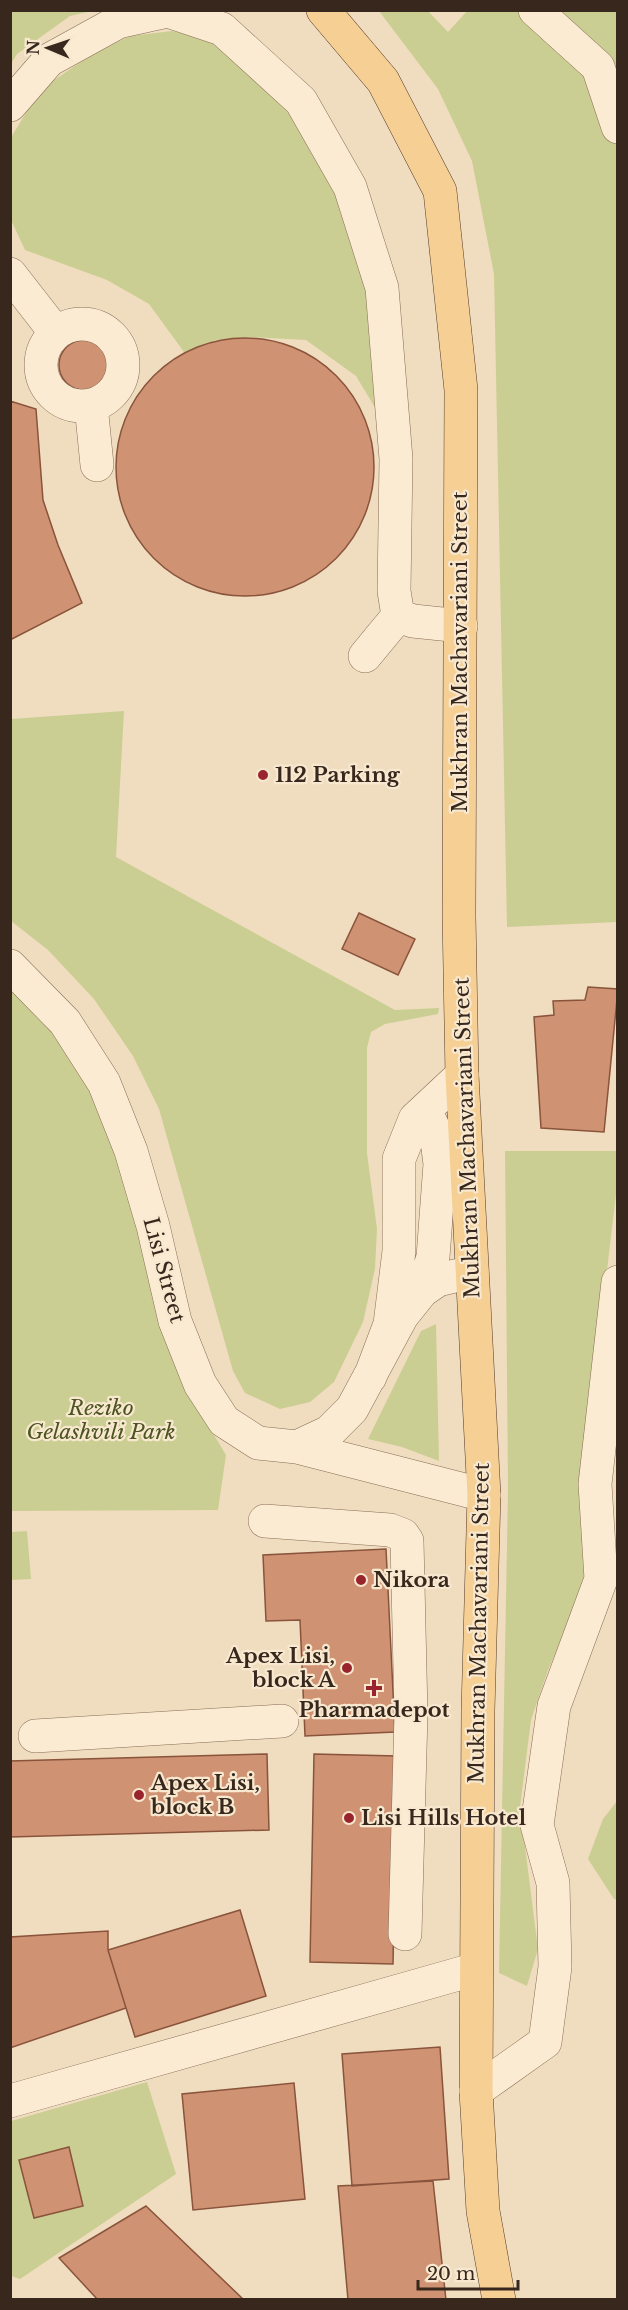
<svg xmlns="http://www.w3.org/2000/svg" width="628" height="2310" viewBox="0 0 628 2310" font-family="'Libre Baskerville',serif">
	<style>
		.green { fill: #cbce92 }
		.building { fill: #cf9273; stroke: #89543b; stroke-width: 1.5 }
		.lines { fill: none; stroke-linecap: round; stroke-linejoin: round }
		.minor-casing { stroke: #896d56; stroke-width: 34 }
		.major-casing { stroke: #563c2b; stroke-width: 34 }
		.minor { stroke: #faebd2; stroke-width: 33 }
		.major { stroke: #f5cf94; stroke-width: 33 }
		.poi-dot { fill: #9a242e; stroke: #f7e8cf; stroke-width: 2 }
		.labels { text-anchor: middle; dominant-baseline: central; stroke-width: 4.5; stroke-linejoin: round; paint-order: stroke }
		.street-label { font-size: 21px; fill: #37271c; stroke: #f7e8cf }
		.poi-label { font-size: 21px; font-weight: bold; fill: #37271c; stroke: #f7e8cf; text-anchor: start }
		.park-label { font-size: 21px; font-style: italic; fill: #4c5521; stroke: #f7e8cf }
	</style>
	<rect width="100%" height="100%" fill="#f0ddbf"/>
	<path class="green" d="M11,10H92V11L70,16L17,54L11,64Z
		M379,11H428L448,32L467,11H617V922L507,927L494,274L472,161L438,89Z
		M172,31L208,39L301,118L362,251L385,424L356,376L306,340L250,337L216,340L184,352L149,304L107,280L25,250L11,220L10,139L32,103L50,83L92,54L130,36Z
		M124,711L116,857L395,1010L439,1008L438,1014L385,1024L371,1032L367,1048V1153L377,1229L375,1269L363,1322L334,1382L310,1402L280,1409L245,1393L233,1371L159,1109L133,1056L94,999L48,950L11,921V719Z
		M10,988L51,1022L93,1083L125,1163L181,1380L226,1455L218,1510L11,1511Z
		M505,1151H617V1186L581,1490L589,1578L548,1670L531,1720L520,1807L538,1949L527,1986L499,1973L508,1489Z
		M436,1324L439,1461L402,1447L368,1439L421,1331Z
		M27,1531L31,1579L11,1580V1532Z
		M617,1801V1900L614,1899L588,1859L603,1819Z
		M147,2082L176,2174L20,2279L11,2276V2121Z"/>
	<path class="building" d="M116 467a129 129 0 1 1 258 0a129 129 0 1 1-258 0Z
		M59 365a25 25 0 1 1 50 0a25 25 0 1 1-50 0Z
		M10,401L36,409L43,500L58,545L82,603L10,640Z
		M359,913L415,939L398,975L342,949Z
		M588,987L618,989L604,1132L541,1128L534,1017L554,1015L553,1001L585,1000Z
		M386,1549L395,1732L305,1736L300,1620L266,1621L263,1555Z
		M267,1754L269,1830L10,1837V1761Z
		M314,1754L397,1756L393,1964L310,1962Z
		M240,1910L266,1996L135,2037L108,1950Z
		M108,1931V1950L126,2008L10,2048V1937Z
		M440,2047L449,2179L352,2186L342,2054Z
		M294,2083L305,2199L193,2210L182,2094Z
		M69,2147L83,2206L34,2218L19,2160Z
		M433,2181L446,2300H348L338,2186Z
		M146,2206L244,2300H98L59,2258Z"/>
	<g class="lines">
		<defs>
			<path id="minor" d="M535,10L598,67L618,127
				M10,105L49,60L118,22L168,11L222,29L301,101L350,187L382,288L396,459L394,591L398,616L413,621L461,626
				M10,274L56,333
				M41 365a41 41 0 1 1 82 0a41 41 0 1 1-82 0Z
				M91,405L97,465
				M365,656L398,616
				M10,966L65,1022L104,1083L131,1151L153,1226L175,1321L200,1384L224,1421L258,1443L297,1447L484,1495
				M422,1291L433,1257L440,1164L436,1133L425,1110
				M370,1377L390,1324L399,1251V1159L415,1119L462,1075
				M297,1447L329,1432L352,1409L402,1316L422,1291L438,1280L472,1272
				M265,1521L390,1530L403,1535L407,1541L411,1714L405,1934
				M35,1736L282,1721
				M476,2091L545,2042L555,1967L553,1883L537,1825L554,1706L601,1579L595,1484L618,1282
				M10,2101L476,1969"/>
			<path id="major" d="M323,10L383,81L440,191L461,390L459,916L462,1075L484,1495L478,1710L476,2091L483,2211L499,2300"/>
		</defs>
		<use href="#minor" class="minor-casing"/>
		<use href="#major" class="major-casing"/>
		<use href="#minor" class="minor"/>
		<use href="#major" class="major"/>
	</g>
	<g class="poi-dot">
		<circle cx="263" cy="775" r="6"/>
		<circle cx="361" cy="1580" r="6"/>
		<circle cx="347" cy="1668" r="6"/>
		<path d="M371 1679h6v6h6v6h-6v6h-6v-6h-6v-6h6z"/>
		<circle cx="139" cy="1795" r="6"/>
		<circle cx="349" cy="1818" r="6"/>
	</g>
	<g class="labels">
		<g class="street-label">
			<text transform="translate(460 652) rotate(-90)">Mukhran Machavariani Street</text>
			<text transform="translate(467 1138) rotate(-92)">Mukhran Machavariani Street</text>
			<text transform="translate(164 1270) rotate(75)">Lisi Street</text>
			<text transform="translate(479 1623) rotate(-89)">Mukhran Machavariani Street</text>
		</g>
		<g class="poi-label">
			<text x="275" y="775">112 Parking</text>
			<text x="373" y="1580">Nikora</text>
			<text x="335" y="1656" text-anchor="end">Apex Lisi,<tspan x="335" dy="24">block A</tspan></text>
			<text x="374" y="1710" text-anchor="middle">Pharmadepot</text>
			<text x="151" y="1783">Apex Lisi,<tspan x="151" dy="24">block B</tspan></text>
			<text x="361" y="1818">Lisi Hills Hotel</text>
		</g>
		<g class="park-label">
			<text x="101" y="1408">Reziko<tspan x="101" dy="24">Gelashvili Park</tspan></text>
		</g>
	</g>
	<rect width="628" height="2310" fill="none" stroke="#37271c" stroke-width="24"/>
	<g transform="translate(48 48) rotate(272)" stroke="#f7e8cf" stroke-width="4.5" paint-order="stroke">
	<path d="M0-4.5L10 22L0 15L-10 22Z" fill="#37271c"/>
	<text y="-9" font-size="16" font-weight="bold" text-anchor="middle" fill="#37271c">N</text>
	</g>
	<path d="M418 2280v9h100v-9" fill="none" stroke="#37271c" stroke-width="3"/>
	<text x="427" y="2280" font-size="18" fill="#37271c" stroke="#f7e8cf" stroke-width="4.5" paint-order="stroke">20 m</text>
</svg>
